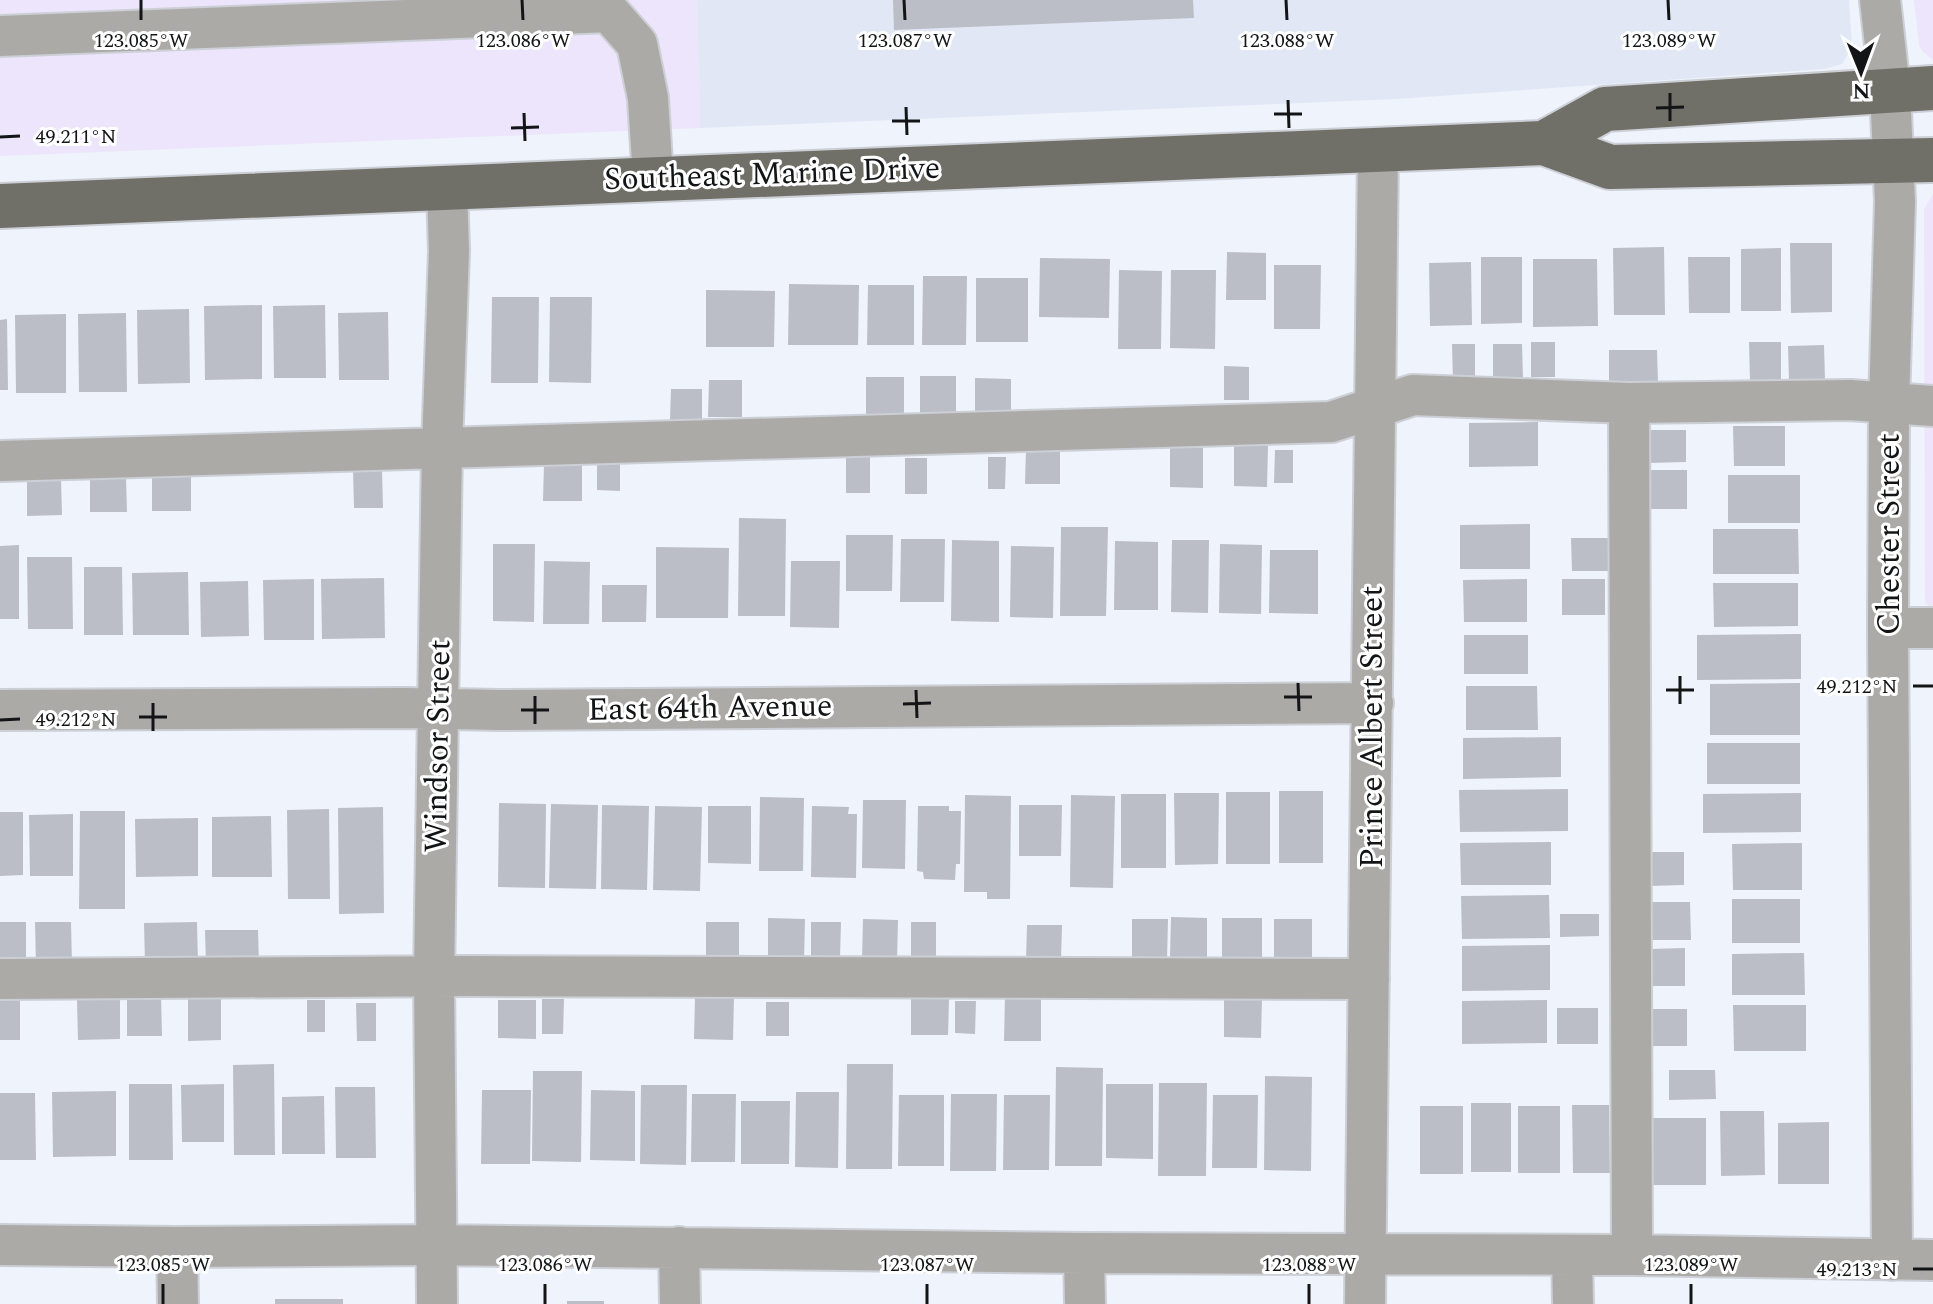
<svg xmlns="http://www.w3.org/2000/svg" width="1933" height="1304" viewBox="0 0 1933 1304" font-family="Spectral,serif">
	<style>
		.commercial { fill: #ece5fb }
		.built { fill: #e1e7f5 }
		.building { fill: #bbbec6 }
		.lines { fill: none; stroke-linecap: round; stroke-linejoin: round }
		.minor-casing { stroke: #cccfd6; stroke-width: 44 }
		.major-casing { stroke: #cccfd6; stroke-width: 48 }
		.minor { stroke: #abaaa7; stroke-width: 40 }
		.major { stroke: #706f68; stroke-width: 44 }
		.ticks { fill: none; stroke: #121416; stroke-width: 3 }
		.labels { text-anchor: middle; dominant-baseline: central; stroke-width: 6; stroke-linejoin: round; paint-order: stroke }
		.street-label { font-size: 32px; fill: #121416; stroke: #fff }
		.ticks-label { font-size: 20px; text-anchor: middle; fill: #121416; stroke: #fff; stroke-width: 6; stroke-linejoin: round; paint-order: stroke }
	</style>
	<rect width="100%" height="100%" fill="#eff3fb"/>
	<path class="commercial" d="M0,0H697L700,128L0,156Z
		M1914,0H1933V60L1922,51L1919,45Z
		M1933,194V609L1925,603L1924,209Z"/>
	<path class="built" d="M697,0H1849L1852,47L1842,64L1824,69L1396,99L700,128Z"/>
	<path class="building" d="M893,0H1193L1194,18L894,30Z
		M1790,243H1832V312L1791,313Z
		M1664,247L1665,315H1614L1613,248Z
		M1781,248V311H1741V249Z
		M1227,252L1266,253V300H1226Z
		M1481,257H1522V323L1481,324Z
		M1688,257H1730V313H1689Z
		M1040,258L1110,259L1109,318L1039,317Z
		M1533,259H1597L1598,326L1533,327Z
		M1471,262L1472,325L1430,326L1429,263Z
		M1274,265H1321L1320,329H1274Z
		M1119,270L1162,271L1161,349H1118Z
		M1171,270H1216L1215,349L1170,348Z
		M923,276H967L966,345H922Z
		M976,278H1028V342H976Z
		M789,284L859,285L858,345H788Z
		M868,285H914V345H867Z
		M706,290L775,291L774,347H706Z
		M492,297H539L538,383H491Z
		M550,297H592L591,383L549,382Z
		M262,305V379L205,380L204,306Z
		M325,305L326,378H274L273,306Z
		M189,309L190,383L138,384L137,310Z
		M388,312L389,380H339L338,313Z
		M126,313L127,392H79L78,314Z
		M66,314V393H16L15,315Z
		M7,319L8,390H0V320Z
		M1531,342H1555V377H1531Z
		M1749,342H1781V380L1750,381Z
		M1452,344H1475V382H1453Z
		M1493,344H1522L1523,378L1493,379Z
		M1824,345L1825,380L1789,381L1788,346Z
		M1609,350H1657L1658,382H1609Z
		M1224,366L1249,367V400H1224Z
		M920,376H956V416H920Z
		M866,377H904V415L866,414Z
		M975,378L1011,379V418L975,417Z
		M709,380H742V417H708Z
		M671,389H702V420H670Z
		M1538,422V466L1469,467V423Z
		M1733,426H1785V466H1734Z
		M1647,430H1686V462L1648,463Z
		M1234,445L1268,446L1267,487L1234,486Z
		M1170,447L1203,448V488L1170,487Z
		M1026,448L1060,449V484H1025Z
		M1275,450H1293V483H1274Z
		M846,455H870V493H846Z
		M988,457H1006L1005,489H988Z
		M905,458H927V494H905Z
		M597,462H620V491L597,490Z
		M544,464H582V501H543Z
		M353,470H382L383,508H354Z
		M1650,470H1687V509H1650Z
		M191,474V511H152V475Z
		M1728,475H1800V523H1728Z
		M90,477H126L127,512H90Z
		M27,479H61L62,515L27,516Z
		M739,518L786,519L785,616H738Z
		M1530,524V569H1460V525Z
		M1061,527H1108L1106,616H1060Z
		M1713,529H1798L1799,574H1713Z
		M846,535H893L892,591H846Z
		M1571,538H1610L1611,571H1572Z
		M901,539H945L944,602H900Z
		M952,540L999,541V622L951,621Z
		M1172,540H1209L1208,613L1171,612Z
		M1115,541L1158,542V610H1114Z
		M493,544H535L534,622L493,621Z
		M1220,544L1262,545L1261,614L1219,613Z
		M19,545V619H0V546Z
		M1011,546L1054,547L1053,618L1010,617Z
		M656,547L729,548L728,618H656Z
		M1270,550H1318V614L1269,613Z
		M27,557H72L73,629H28Z
		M544,561L590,562L589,624H543Z
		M791,561H840L839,628L790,627Z
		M84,567H122L123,635H84Z
		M188,572L189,635H133L132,573Z
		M384,578L385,638L322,639L321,579Z
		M314,579V640H264L263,580Z
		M1527,579V622H1464L1463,580Z
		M1562,579H1605V615H1562Z
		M248,581L249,636L201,637L200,582Z
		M1713,583H1798V626L1714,627Z
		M602,585H647L646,622H602Z
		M1801,634V679L1697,680V635Z
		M1464,635H1528V674H1464Z
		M1800,683V735H1710V684Z
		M1466,686H1537L1538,730H1466Z
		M1561,737V777L1463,779V738Z
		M1707,743H1800V784H1707Z
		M1568,789V831L1460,832L1459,790Z
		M1279,791H1323V863H1279Z
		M1226,792H1270V864H1226Z
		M1174,793H1219L1218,864L1175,865Z
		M1801,793V832L1703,833V794Z
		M1121,794H1166V868H1121Z
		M965,795L1011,796L1010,899H987V892H964Z
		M1071,795L1115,796L1113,888L1070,887Z
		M760,797L804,798L803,871H759Z
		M863,800H906L905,869L862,868Z
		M499,803L546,804L545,888L498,887Z
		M551,804L598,805L596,889L549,888Z
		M602,805L649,806L647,890L601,889Z
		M1019,805H1062L1061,856H1019Z
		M655,806L702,807L700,891L653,890Z
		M708,806H751V864L708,863Z
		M812,806L849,807L848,814H857L856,878L811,877Z
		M918,806H949V811H961L960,864H956L955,880L924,879L923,872L917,871Z
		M383,807L384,913L339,914L338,808Z
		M329,809L330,899H288L287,810Z
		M80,811H125V909H79Z
		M0,812H23V875L0,876Z
		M73,814V876H30L29,815Z
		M271,816L272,877H212V817Z
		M198,818V876L136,877L135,819Z
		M1551,842V885H1461L1460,843Z
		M1802,843V890H1733L1732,844Z
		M1648,852H1684V885L1649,886Z
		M1549,895L1550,938L1462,939L1461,896Z
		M1732,899H1800V943H1732Z
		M1647,902H1690L1691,940H1648Z
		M1560,914H1599V936L1560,937Z
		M1171,917L1207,918V958L1170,957Z
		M768,918L805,919L804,962H768Z
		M1222,918H1262V961H1222Z
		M863,919L898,920L897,961H862Z
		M1132,919H1168L1167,961H1132Z
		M1274,919H1312V961H1274Z
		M0,922H26V963H0Z
		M35,922H71L72,964L36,965Z
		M197,922L198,965H145L144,923Z
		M706,922H739V959H706Z
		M811,922H841L840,958L811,957Z
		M911,922H936V961H911Z
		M1027,925H1062L1061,960H1026Z
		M205,930H258L259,965H206Z
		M1550,945V990L1462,991V946Z
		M1685,948V986H1651V949Z
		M1804,953L1805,995H1732V954Z
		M161,996L162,1036H127V997Z
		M1005,996L1041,997V1041H1004Z
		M221,997V1040L188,1041V998Z
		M695,997H734L733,1040L694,1039Z
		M0,998H20V1040H0Z
		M911,998L949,999L948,1035H911Z
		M1224,998H1262L1261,1038L1224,1037Z
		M542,999H564L563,1034H542Z
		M77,1000H120V1039L78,1040Z
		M307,1000H325V1032H307Z
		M498,1000H536V1039L498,1038Z
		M1547,1000V1043L1462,1044V1001Z
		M955,1001H976L975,1034L955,1033Z
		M766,1002H789V1036H766Z
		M356,1003H376V1041H357Z
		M1733,1005H1806V1051H1734Z
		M1557,1008H1598V1044H1557Z
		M1650,1009H1687V1046H1650Z
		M274,1064L275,1155H234L233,1065Z
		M847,1064H893L892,1169H846Z
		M1056,1067L1103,1068L1102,1166H1055Z
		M1669,1070H1715L1716,1099L1669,1100Z
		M533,1071H582L581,1162L532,1161Z
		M1265,1076L1312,1077L1311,1171L1264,1170Z
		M1159,1083H1207L1206,1176H1158Z
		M129,1084H172L173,1160H129Z
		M224,1084V1142H182L181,1085Z
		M1106,1084H1153V1159L1106,1158Z
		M641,1085H687L686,1165L640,1164Z
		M335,1087H375L376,1158H336Z
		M482,1090H531L530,1164H481Z
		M591,1090L635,1091V1161L590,1160Z
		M116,1091V1156L53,1157L52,1092Z
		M796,1092H839L838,1168L795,1167Z
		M0,1093H35L36,1160H0Z
		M692,1094H736L735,1162H691Z
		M951,1094H997L996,1171H950Z
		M899,1095H944V1166H898Z
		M1004,1095H1050L1049,1170H1003Z
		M1213,1095H1258L1257,1168H1212Z
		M324,1096L325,1154H282V1097Z
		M741,1101H790L789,1164H741Z
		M1471,1103H1511V1172H1471Z
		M1572,1105H1609L1610,1173H1573Z
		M1420,1106H1463V1174H1420Z
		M1518,1106H1560V1173H1518Z
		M1720,1111H1764L1765,1175L1721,1176Z
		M1653,1118H1706V1185H1653Z
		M1829,1122V1184H1778V1123Z
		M275,1299H343V1304H275Z
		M567,1301H604V1304H567Z"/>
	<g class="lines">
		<defs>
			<path id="minor" d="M1880,0L1890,90L1895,201L1889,404L1888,628L1892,1260
				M0,36L609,12L637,44L648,98L653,179
				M1629,403L1632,1255
				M0,461L1331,422L1413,395L1629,403L1850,400L1933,406
				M1888,628H1933
				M0,710L405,708L499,710L1373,703
				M0,979L470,976L1369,979
				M0,1245L177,1247L436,1245L1084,1253L1632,1255L1933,1260
				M177,1247L178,1304
				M679,1247L680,1304
				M1084,1253L1085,1304
				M1572,1255L1573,1304
				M437,1304L434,977L442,447L449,251L447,188
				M1365,1304L1378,149"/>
			<path id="major" d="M1544,143L1605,109L1933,88
				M0,206L1544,143L1610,167L1933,160"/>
		</defs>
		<use href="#minor" class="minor-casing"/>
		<use href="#major" class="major-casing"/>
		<use href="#minor" class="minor"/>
		<use href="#major" class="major"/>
	</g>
	<path class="ticks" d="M141,0V20M522,0L523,20M904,0L905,20M1286,0L1287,20M1668,0L1669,20M1670,93V121M1288,100L1289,128M906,107L907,135M1656,108L1684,107M524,113L525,141M1274,114H1302M892,121H920M511,128L539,127M0,137L20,136M1680,676V704M1298,683L1299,711M1913,686H1933M916,690L917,718M1666,690H1694M535,696V724M1284,697H1312M153,703V731M903,704L931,703M521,710H549M139,717H167M0,720L20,719M1913,1269H1933M163,1284V1304M545,1284V1304M927,1284V1304M1309,1284V1304M1691,1284V1304"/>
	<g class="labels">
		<g class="street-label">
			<text transform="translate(772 174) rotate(-2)">Southeast Marine Drive</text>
			<text transform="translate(1889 534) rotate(-90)">Chester Street</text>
			<text transform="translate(710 708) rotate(-1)">East 64th Avenue</text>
			<text transform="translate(1372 727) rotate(-90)">Prince Albert Street</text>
			<text transform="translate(438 746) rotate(-89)">Windsor Street</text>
		</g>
	</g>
	<g class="ticks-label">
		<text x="141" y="47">123.085°W</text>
		<text x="523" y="47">123.086°W</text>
		<text x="905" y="47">123.087°W</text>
		<text x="1287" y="47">123.088°W</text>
		<text x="1669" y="47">123.089°W</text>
		<text x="76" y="143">49.211°N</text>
		<text x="1857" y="693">49.212°N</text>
		<text x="76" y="726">49.212°N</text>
		<text x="163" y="1271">123.085°W</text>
		<text x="545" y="1271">123.086°W</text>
		<text x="927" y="1271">123.087°W</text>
		<text x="1309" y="1271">123.088°W</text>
		<text x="1691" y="1271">123.089°W</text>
		<text x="1857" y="1276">49.213°N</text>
	</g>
	<g transform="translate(1861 72) rotate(179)" stroke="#ffffff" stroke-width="6" paint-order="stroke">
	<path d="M0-6L14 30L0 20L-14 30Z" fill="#121416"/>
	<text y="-12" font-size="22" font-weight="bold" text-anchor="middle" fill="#121416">N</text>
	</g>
</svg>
